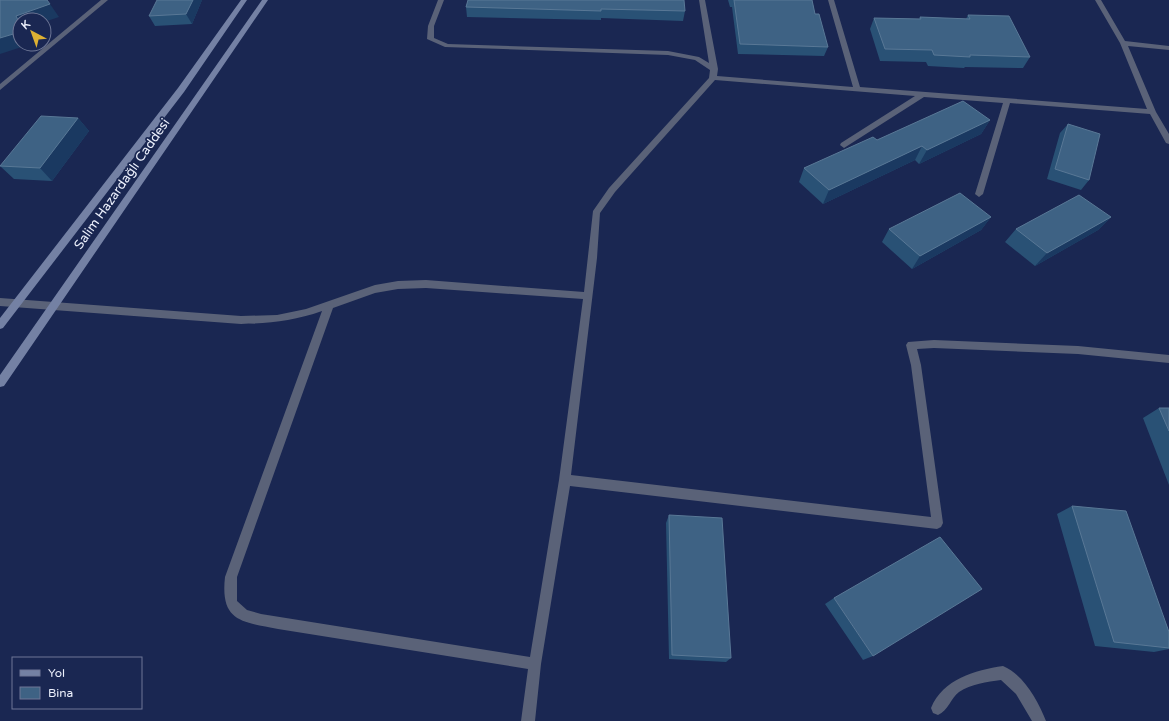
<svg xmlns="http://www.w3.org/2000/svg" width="1169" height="721" viewBox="0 0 1169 721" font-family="'Varela Round',sans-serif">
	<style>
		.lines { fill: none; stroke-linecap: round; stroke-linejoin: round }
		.service { fill: #5a6278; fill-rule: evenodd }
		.minor { fill: #5a6278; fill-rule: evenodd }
		.secondary { fill: #7481a4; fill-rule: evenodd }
		.wall { fill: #295175 }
		.shaded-wall { fill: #1a3961 }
		.building { fill: #3e6284; stroke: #597896 }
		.labels { text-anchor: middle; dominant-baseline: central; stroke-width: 3.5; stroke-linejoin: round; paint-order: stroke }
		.street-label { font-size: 13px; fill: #ecf0fc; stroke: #1a2752 }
	</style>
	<rect width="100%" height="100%" fill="#1a2752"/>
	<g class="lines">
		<path class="service" d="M1003,666C1024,675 1038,701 1046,721H1032L1016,694L1001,680C987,682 971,684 959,692C951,698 948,711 938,715L933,713L931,708C943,679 975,670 1003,666Z"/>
		<path class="minor" d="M101,0H108L0,90V84Z
			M438,0H444L434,26V38L448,44L668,51L699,57L709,63L699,0H705L718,69L717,76L853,87L828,0H834L860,87L1147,109L1120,43L1095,0H1101L1125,41L1169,46V50L1128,46L1156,112L1169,134V144L1166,143L1150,114L1010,103L983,194L979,197L975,194L1003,103L924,97L844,148L840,145L841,143L915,96L715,80L615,192L600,213L597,258L571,475L931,517L911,365L906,345L908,342L934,340L1078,346L1169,355V363L1078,354L934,348L917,349L921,365L943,523L941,527L937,529L570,486L541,664L535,721H521L528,669L278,629C242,622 220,622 225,577L322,311C294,321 270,323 241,324L0,306V298L241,316L277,315L306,309L375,285L398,281L426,280L584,292L593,211L609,188L709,78L710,70L695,60L668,55L445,47L427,39L428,26ZM426,288L583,299L559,480L530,657L261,614L247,610L237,601V577L333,308L375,293L398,289Z"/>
		<path class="secondary" d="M241,0H247L184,92L3,328L0,329V318L178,88Z
			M262,0H268L4,386L0,387V375Z"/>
	</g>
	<path class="wall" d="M202,0L192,24L155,26L149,16Z
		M468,0L685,11L683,21L601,18V20L467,17L466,7Z
		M728,0H812L815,14L828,47L824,56L738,54L732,7H730Z
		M968,15L1030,57L1023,68L965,67L964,68L928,66L926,62L880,61L870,29L874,18L919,19L920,17L966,19Z
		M78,118L89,131L52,181L14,179L0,166Z
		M990,120L981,134L919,164L915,160L823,204L799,182L804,168L877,140Z
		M1068,124L1089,180L1081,190L1047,179L1060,133Z
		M991,217L981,230L912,269L882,242L889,229Z
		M1111,217L1098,230L1035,266L1005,242L1016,229Z
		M1159,408H1169V485L1143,418Z
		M1072,506L1169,632V649L1154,652L1095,646L1057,514Z
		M669,515L731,658L726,662L669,659L666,523Z
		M834,598L873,656L863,660L825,604Z"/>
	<path class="shaded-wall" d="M193,0H202L192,24L186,14Z
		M50,4L59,17L44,22V20H20V24L16,16Z
		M20,32V44H31L0,54V38Z
		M78,118L89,131L52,181L40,168Z
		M990,120L981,134L919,164L927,150Z
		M922,146L915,160L823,204L829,190Z
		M991,217L981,230L912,269L920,256Z
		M1111,217L1098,230L1035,266L1047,253Z"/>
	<path class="building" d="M0,0H47L50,4L16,16L20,24V32L0,38Z
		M157,0H193L186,14L149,16Z
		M468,0H684L685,11L601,9V11L466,7Z
		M734,0H812L815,14H819L828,47L740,44Z
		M968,15L1009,16L1030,57L970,55V57L934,55L932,50L885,49L874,18L921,19L920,17L970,19Z
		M963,101L990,120L927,150L922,146L829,190L804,168L873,137L877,140Z
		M41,116L78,118L40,168L0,166Z
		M1068,124L1100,134L1089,180L1055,169Z
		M960,193L991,217L920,256L889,229Z
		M1079,195L1111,217L1047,253L1016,229Z
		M1159,408H1169V431Z
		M1072,506L1126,511L1169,632V648L1114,642Z
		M669,515L722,518L731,658L672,655Z
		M940,537L982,589L873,656L834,598Z"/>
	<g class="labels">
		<g class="street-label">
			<text transform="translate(122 184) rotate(-55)">Salim Hazardağlı Caddesi</text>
		</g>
	</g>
	<rect x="12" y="657" width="130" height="52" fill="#1a2752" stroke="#6e7796"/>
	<rect x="20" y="670" width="20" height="6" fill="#7481a4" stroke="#6e7796"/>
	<text x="48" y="677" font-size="12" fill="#ecf0fc">Yol</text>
	<rect x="20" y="687" width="20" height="12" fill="#3e6284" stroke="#6e7796"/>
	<text x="48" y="697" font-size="12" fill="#ecf0fc">Bina</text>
	<g transform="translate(32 32) rotate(319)"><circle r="19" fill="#1a2752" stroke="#6e7796"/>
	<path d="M0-3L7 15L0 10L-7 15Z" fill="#ddb133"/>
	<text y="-6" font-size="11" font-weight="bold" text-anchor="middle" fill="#ecf0fc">K</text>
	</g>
</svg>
